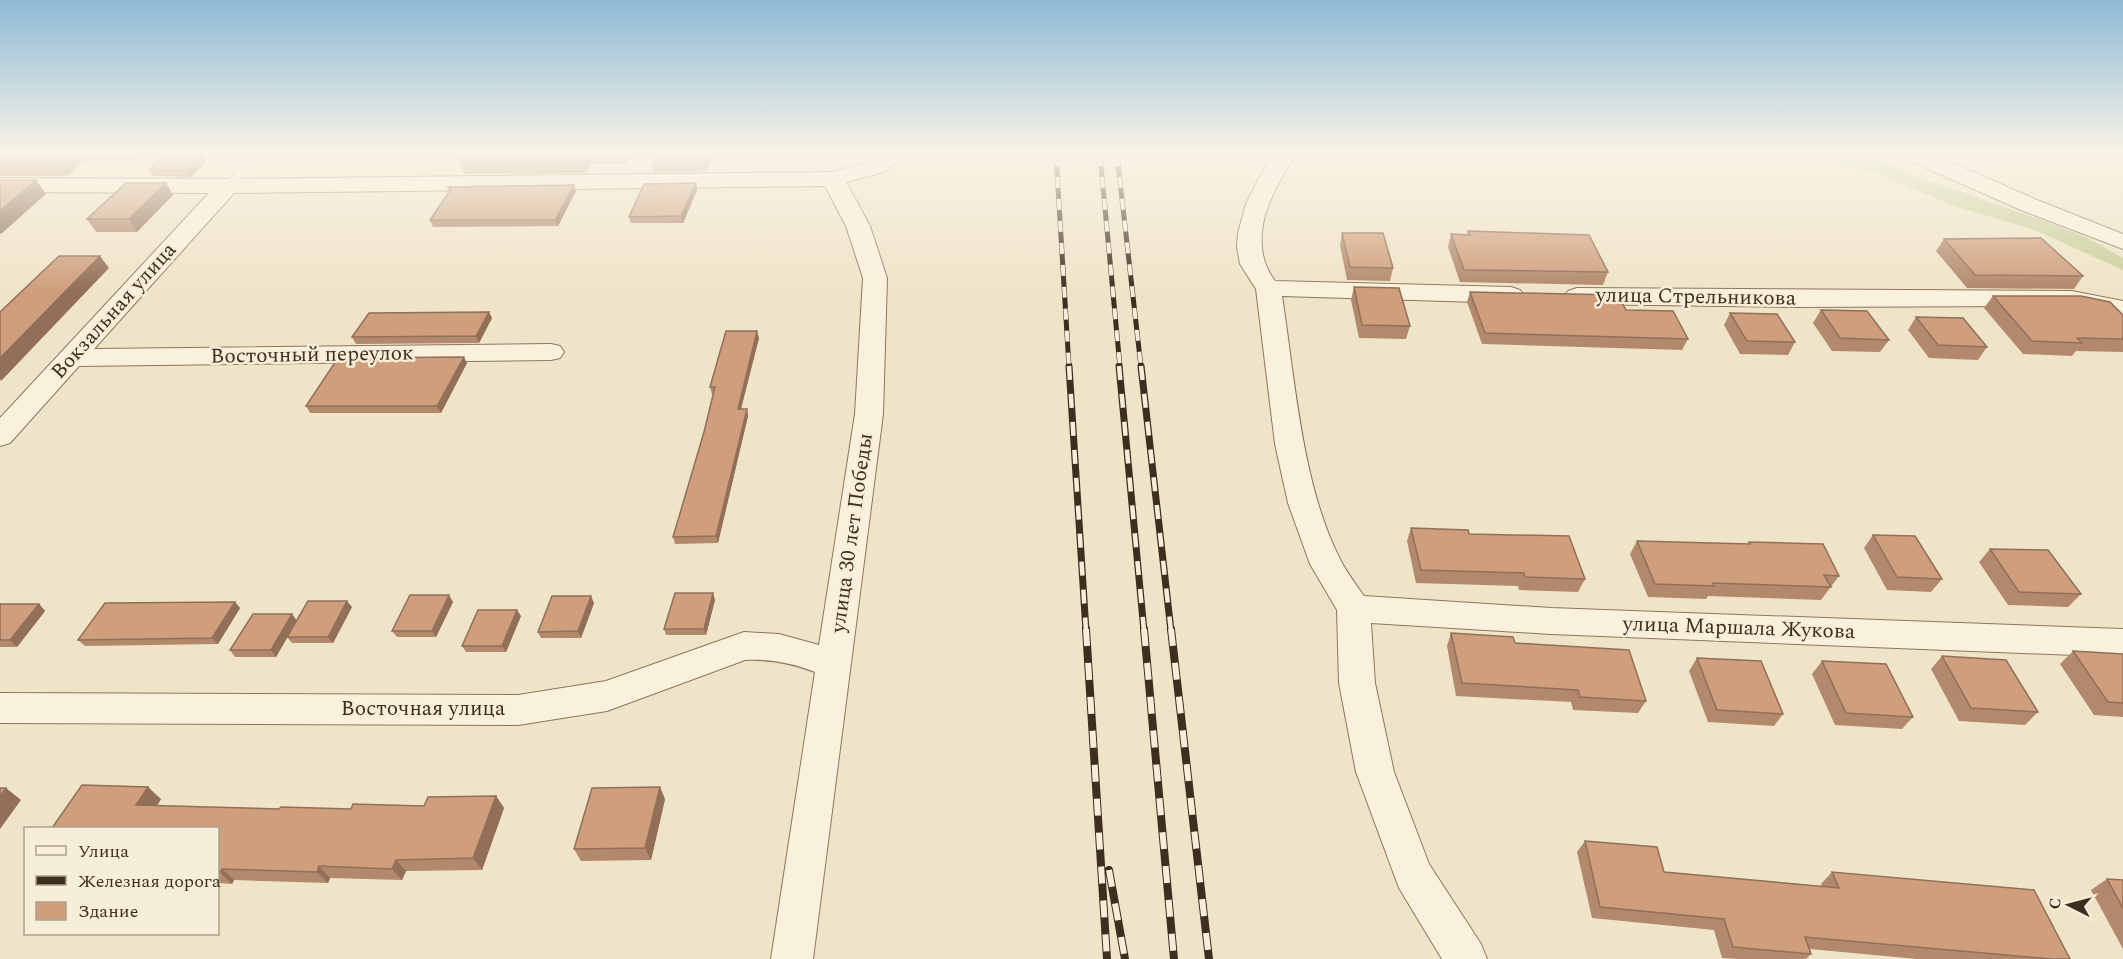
<svg xmlns="http://www.w3.org/2000/svg" width="2123" height="959" viewBox="0 0 2123 959" font-family="Spectral,serif">
	<style>
		.green { fill: #c9cf9b }
		.lines { fill: none; stroke-linecap: round; stroke-linejoin: round }
		.service-casing { stroke: #8d765c; stroke-width: 1 }
		.minor-casing { stroke: #8d765c; stroke-width: 2 }
		.service { fill: #faf1dc; fill-rule: evenodd }
		.minor { fill: #faf1dc; fill-rule: evenodd }
		.rail-far2-casing { stroke: #3d2e20; stroke-width: 5 }
		.rail-far1-casing { stroke: #3d2e20; stroke-width: 7 }
		.rail-casing { stroke: #3d2e20; stroke-width: 8 }
		.rail-far2 { stroke: #f7eed8; stroke-width: 4; stroke-dasharray: 11; stroke-linecap: butt }
		.rail-far1 { stroke: #f7eed8; stroke-width: 4.5; stroke-dasharray: 14; stroke-linecap: butt }
		.rail { stroke: #f7eed8; stroke-width: 6; stroke-dasharray: 17; stroke-linecap: butt }
		.wall { fill: #b2896c }
		.shaded-wall { fill: #916f58 }
		.building { fill: #cf9f7d; stroke: #916f58; stroke-width: 1.5 }
		.labels { text-anchor: middle; dominant-baseline: central; stroke-width: 5; stroke-linejoin: round; paint-order: stroke }
		.street-label { font-size: 21px; fill: #3d2e20; stroke: #f7eed8 }
	</style>
	<rect width="100%" height="100%" fill="#f0e4c8"/>
	<path class="green" d="M1817,155H1872L1901,171L2045,221L2086,237L2123,258V270L2037,231L1952,205L1874,172L1844,167Z"/>
	<g class="lines">
		<defs>
			<path id="service" d="M252,155H263L232,188H224V184Z"/>
			<path id="minor" d="M879,155H905L884,172L846,182L870,226L887,278L883,414L813,959H771L815,672C792,663 770,659 745,660L607,711L518,725L0,723V693L518,695L606,681L744,632L779,634L819,645L855,414L863,278L846,226L825,186L234,193L94,349L551,344L560,346L564,352L560,358L551,360L79,366L10,443L0,446V418L209,193L0,192V178L228,179L832,172L868,162Z
				M1274,155H1296C1271,191 1245,241 1275,281L1511,287L1520,290L1524,295L1520,300L1511,303L1282,296C1295,379 1302,487 1341,561C1348,574 1356,585 1364,596L1551,608L2123,629V657L1551,634L1371,623L1375,683L1394,772L1429,864L1481,944L1487,959H1442L1399,888L1356,772L1339,683L1337,610L1310,564L1288,503L1275,444L1256,289L1240,264L1237,247L1238,233L1246,204L1259,178Z
				M1905,155H1935L2037,200L2123,234V249L2021,210L1908,160Z
				M1577,288L2072,291L2123,301V317L2072,307L2037,306L1791,307L1577,304L1568,301L1564,296L1568,291Z"/>
		</defs>
		<use href="#service" class="service-casing"/>
		<use href="#minor" class="minor-casing"/>
		<use href="#service" class="service"/>
		<use href="#minor" class="minor"/>
		<defs>
			<path id="rail-far2" d="M1056,155L1069,367
				M1100,155L1120,367
				M1117,155L1141,367"/>
			<path id="rail-far1" d="M1069,366L1086,631
				M1119,366L1144,631
				M1141,366L1171,631"/>
			<path id="rail" d="M1086,629L1107,959
				M1144,629L1174,959
				M1171,629L1209,959
				M1109,870L1125,959"/>
		</defs>
		<use href="#rail-far2" class="rail-far2-casing"/>
		<use href="#rail-far1" class="rail-far1-casing"/>
		<use href="#rail" class="rail-casing"/>
		<use href="#rail-far2" class="rail-far2"/>
		<use href="#rail-far1" class="rail-far1"/>
		<use href="#rail" class="rail"/>
	</g>
	<path class="wall" d="M0,155H138L132,161H83L67,176H0Z
		M457,155H630L626,164H590L586,173L464,174L456,157Z
		M657,155H713L706,171L654,172L652,166Z
		M202,156L206,162L191,177L153,176L149,170Z
		M166,183L173,195L137,232H96L87,219Z
		M448,187L576,191L558,226L433,227L430,220L450,191Z
		M697,190L683,223H631L629,217Z
		M1468,231L1608,272L1603,285L1460,282L1448,247L1451,234L1467,235Z
		M1342,233L1393,268L1390,281L1347,280L1340,245Z
		M1944,239L2083,276L2074,289L1967,288L1936,251Z
		M1354,287L1410,326L1406,339L1359,338L1351,300Z
		M1470,292L1626,310L1688,339L1682,350L1482,344L1467,302Z
		M1993,296L2123,315V352L2076,351L2072,356L2023,354L1984,308Z
		M1821,310L1889,340L1880,352L1832,351L1813,323Z
		M1730,313L1795,342L1788,355L1740,354L1724,325Z
		M1916,317L1987,347L1978,360L1929,358L1908,330Z
		M492,318L479,343L356,344L352,337Z
		M759,338L741,409H747L748,416L718,543L675,544L673,537L704,432L713,394H712L710,387Z
		M467,363L441,413H310L306,406Z
		M1411,528L1469,534L1585,579L1578,592L1519,590L1518,586L1416,583L1407,541Z
		M1873,535L1942,579L1931,592L1887,590L1864,548Z
		M1637,541L1747,544L1749,542L1839,576L1821,600L1708,596L1706,599L1648,597L1630,554Z
		M1990,549L2081,594L2068,607L2008,605L1979,562Z
		M715,600L706,635H666L664,629Z
		M235,602L240,608L218,644L85,646L78,640Z
		M453,602L436,637H397L392,631Z
		M594,603L581,638H541L538,632Z
		M0,604H39L45,611L17,647H0Z
		M352,607L333,643H292L287,637L276,657H235L230,650L297,620Z
		M521,616L506,652H466L462,646Z
		M1451,633L1515,643L1646,701L1638,713L1573,710L1571,702L1456,696L1447,646Z
		M2073,651L2123,654V717L2094,715L2060,664Z
		M1942,656L2038,712L2025,725L1959,721L1931,669Z
		M1697,658L1783,714L1774,726L1708,722L1689,671Z
		M1822,661L1913,717L1902,729L1835,725L1812,674Z
		M496,796L504,808L482,870L406,871L402,880L330,878L328,883L234,880L232,884L218,883V828H52L161,799L157,806L279,809H351L424,806Z
		M665,799L651,860L581,861L574,849Z
		M1585,841L1664,872L1822,886L1821,884L1832,872L2070,959H1917L1810,949L1811,954L1806,959H1738L1722,958L1714,930L1592,918L1577,852Z
		M2107,879L2123,880V949L2091,890Z"/>
	<path class="shaded-wall" d="M65,155H79L83,161L67,176L57,162Z
		M128,155H138L132,161Z
		M580,155H587L590,164L586,173Z
		M624,155H630L626,164Z
		M708,155H713L706,171L704,165Z
		M202,156L206,162L191,177L188,170Z
		M36,180L46,194L1,234L0,233V211Z
		M166,183L173,195L137,232L129,219Z
		M696,183L697,190L683,223L681,216Z
		M574,185L576,191L558,226L555,220Z
		M100,256L109,268L1,381L0,379V358Z
		M489,312L492,318L479,343L476,336Z
		M757,331L759,338L739,416L738,409Z
		M464,357L467,363L441,413L437,406Z
		M747,409L748,416L718,543L716,536Z
		M713,593L715,600L706,635L704,629Z
		M449,595L453,602L436,637L432,631Z
		M591,596L594,603L581,638L578,631Z
		M347,601L352,607L333,643L328,637Z
		M235,602L240,608L218,644L212,638Z
		M39,604L45,611L17,647L10,640Z
		M517,610L521,616L506,652L502,646Z
		M292,614L297,621L276,657L271,650Z
		M148,787L161,799L150,817L136,805Z
		M660,787L665,799L651,860L645,848Z
		M6,788L21,800L0,829V796Z
		M496,796L504,808L482,870L473,858Z
		M396,860L406,871L402,880L392,869Z
		M319,866L330,878L328,883L317,872Z
		M222,869L234,880L232,884L220,872Z"/>
	<path class="building" d="M0,155H65L57,162H0Z
		M457,155H564L456,157Z
		M657,155H708L704,165L652,166Z
		M164,156H202L188,170H149Z
		M0,180H36L0,211Z
		M126,183H166L129,219H87Z
		M696,183L681,216L629,217L644,184Z
		M574,185L555,220H430L451,189L448,187Z
		M1468,231L1589,235L1608,272L1464,270L1451,234L1470,235Z
		M1342,233H1383L1393,268L1350,267Z
		M2041,238L2083,276L1975,275L1944,239Z
		M59,256H100L0,358V312Z
		M1354,287L1399,288L1410,326L1362,325Z
		M1470,292L1618,295L1626,310L1673,311L1688,339L1485,333Z
		M1993,296H2081L2110,302L2123,315V339L2077,338L2082,343L2032,341Z
		M1821,310L1867,311L1889,340L1840,338Z
		M489,312L476,336L352,337L369,313Z
		M1730,313L1777,314L1795,342L1747,341Z
		M1916,317L1963,318L1987,347L1938,345Z
		M726,331H757L738,409H747L716,536L673,537L704,432L715,387H710Z
		M464,357L437,406H306L338,358Z
		M1411,528L1468,530L1469,534L1569,536L1585,579L1525,577L1524,573L1421,570Z
		M1873,535L1915,536L1942,579L1897,577Z
		M1637,541L1750,544L1749,542L1823,544L1839,576L1824,575L1831,587L1713,583L1714,586L1655,584Z
		M1990,549L2048,550L2081,594L2019,592Z
		M675,593H713L704,629H664Z
		M410,595H449L432,631H392Z
		M552,596H591L578,631L538,632Z
		M308,601H347L328,637H287Z
		M235,602L212,638L78,640L105,603Z
		M0,604H39L10,640H0Z
		M478,610H517L502,646H462Z
		M253,614H292L271,650H230Z
		M1451,633L1513,637L1515,643L1629,650L1646,701L1580,697L1578,690L1462,683Z
		M2073,651L2123,654V703L2108,702Z
		M1942,656L2006,660L2038,712L1971,708Z
		M1697,658L1761,661L1783,714L1717,710Z
		M1822,661L1886,664L1913,717L1846,713Z
		M82,785L148,787L136,805L279,809L281,807L351,809L353,804L424,806L428,797L496,796L473,858L396,860L392,869L319,866L317,872L222,869L220,872H218V828H52Z
		M660,787L645,848L574,849L592,788Z
		M0,788H6L0,796Z
		M1585,841L1657,847L1664,872L1839,888L1832,872L2034,890L2070,959H2051L1805,937L1811,954L1733,947L1724,919L1600,907Z
		M2107,879L2123,880V908Z"/>
	<linearGradient id="sky" x2="0" y2="1"><stop stop-color="#8fbad6"/><stop offset="0.53" stop-color="#f8f3e6"/><stop offset="1" stop-color="#f8f3e6" stop-opacity="0"/></linearGradient>
	<rect width="2123" height="290" fill="url(#sky)"/>
	<g class="labels">
		<g class="street-label">
			<text transform="translate(1696 297) rotate(1)">улица Стрельникова</text>
			<text transform="translate(114 311) rotate(-48)">Вокзальная улица</text>
			<text transform="translate(312 355) rotate(-1)">Восточный переулок</text>
			<text transform="translate(852 533) rotate(-82)">улица 30 лет Победы</text>
			<text transform="translate(1739 628) rotate(2)">улица Маршала Жукова</text>
			<text x="423" y="709">Восточная улица</text>
		</g>
	</g>
	<rect x="24" y="827" width="195" height="108" fill="#f7eed8" stroke="#ada18e" stroke-width="1.5"/>
	<rect x="36" y="846" width="30" height="9" fill="#faf1dc" stroke="#ada18e" stroke-width="1.5"/>
	<text x="78" y="857" font-size="18" fill="#3d2e20">Улица</text>
	<rect x="36" y="876" width="30" height="9" fill="#3d2e20" stroke="#ada18e" stroke-width="1.5"/>
	<text x="78" y="887" font-size="18" fill="#3d2e20">Железная дорога</text>
	<rect x="36" y="902" width="30" height="18" fill="#cf9f7d" stroke="#ada18e" stroke-width="1.5"/>
	<text x="78" y="917" font-size="18" fill="#3d2e20">Здание</text>
	<g transform="translate(2069 905) rotate(276)" stroke="#f7eed8" stroke-width="4.5" paint-order="stroke">
	<path d="M0-4.5L10 22L0 15L-10 22Z" fill="#3d2e20"/>
	<text y="-9" font-size="16" font-weight="bold" text-anchor="middle" fill="#3d2e20">С</text>
	</g>
</svg>
